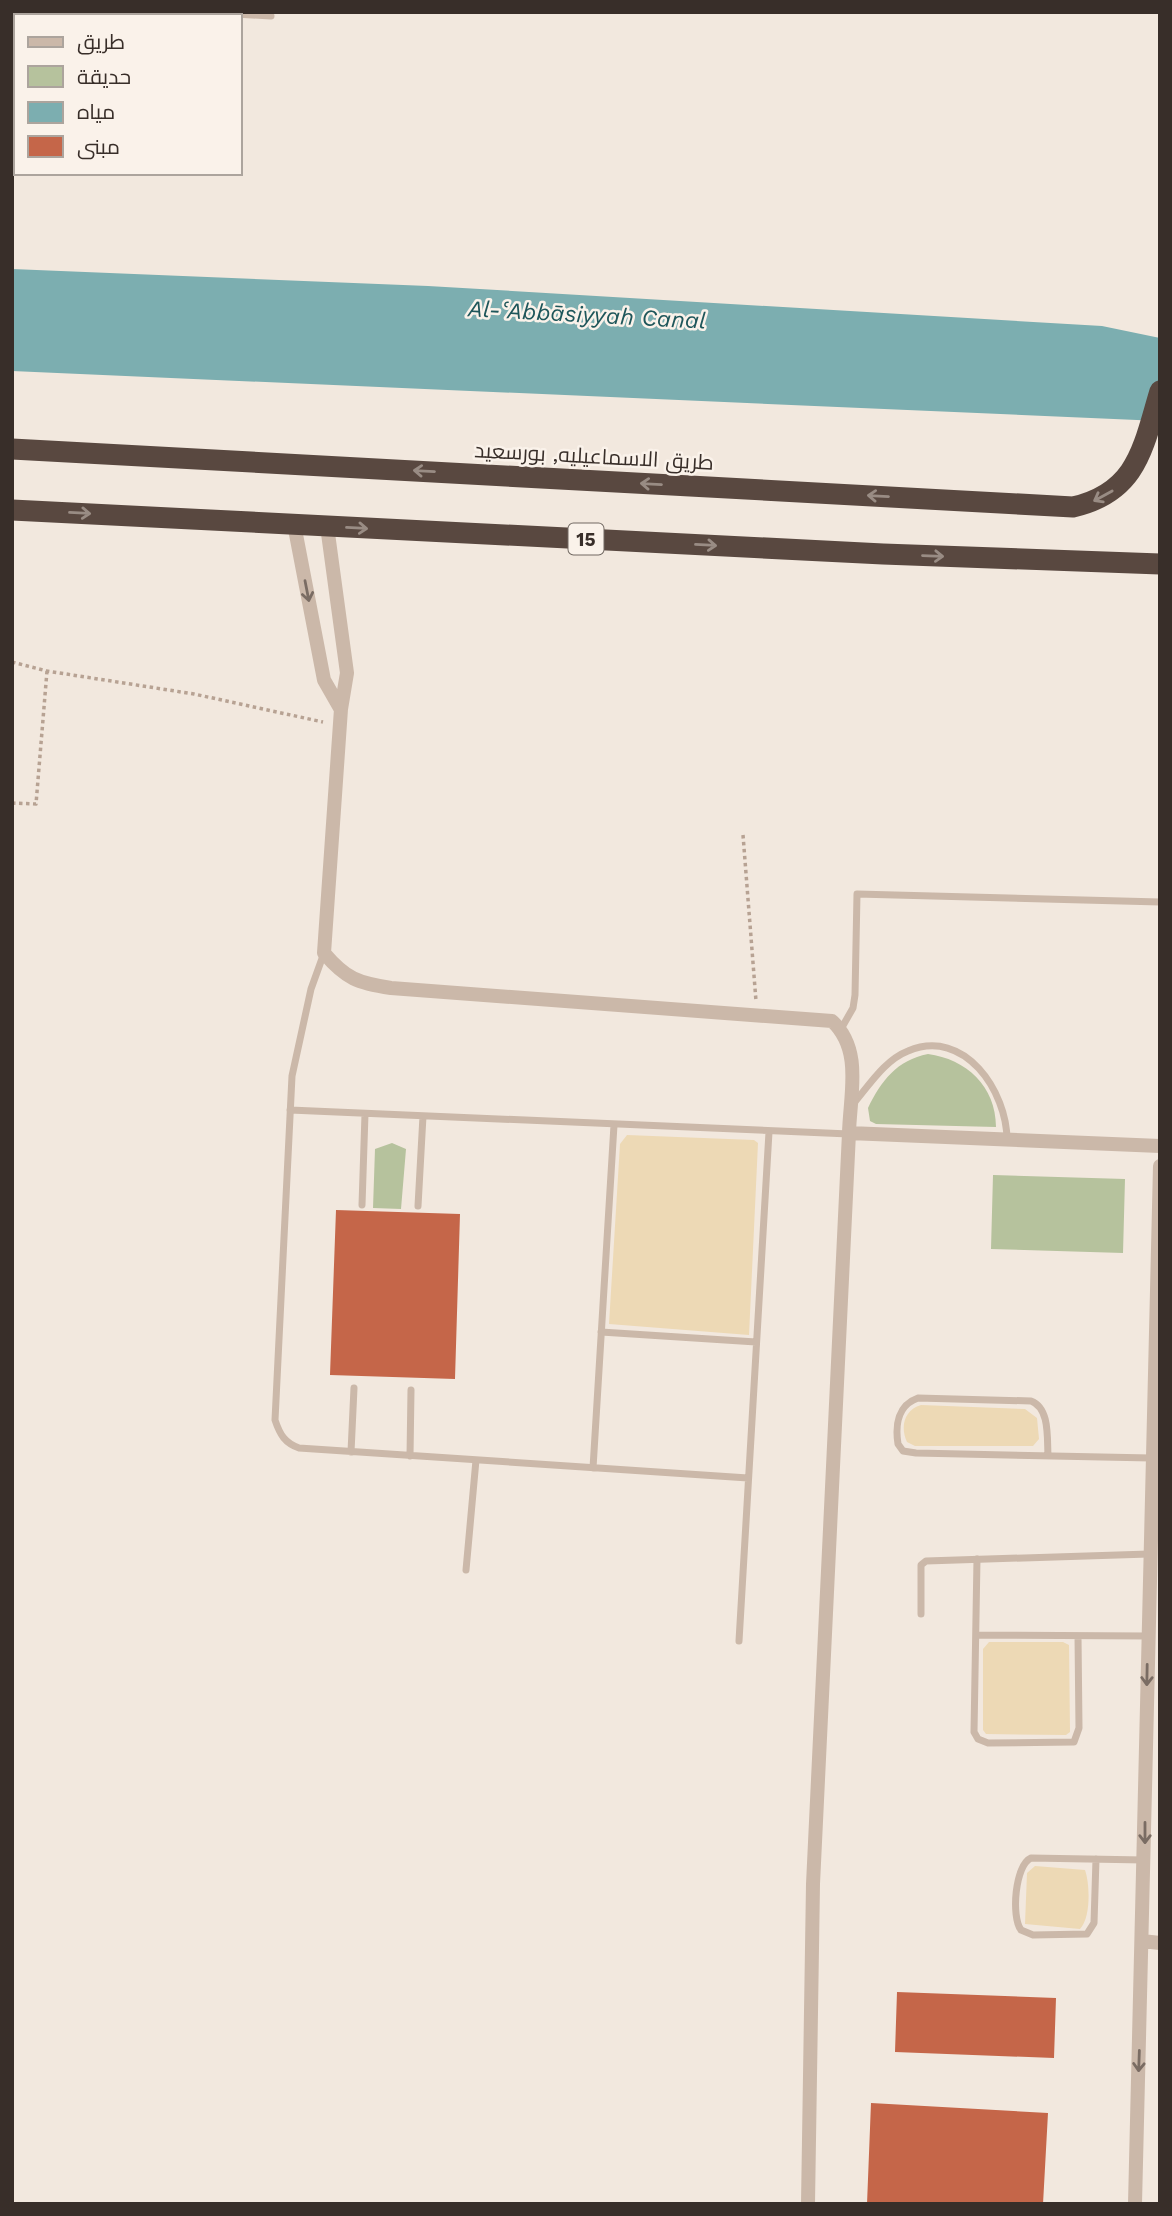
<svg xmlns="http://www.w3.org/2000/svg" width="1172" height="2216" viewBox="0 0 1172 2216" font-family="'Work Sans',Cairo,sans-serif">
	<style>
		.green { fill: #b6c29d }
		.sand { fill: #edd9b5 }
		.water { fill: #7caeb0 }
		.building { fill: #c56649 }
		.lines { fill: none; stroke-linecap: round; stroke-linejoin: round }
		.path { stroke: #b7a293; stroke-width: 3.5; stroke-dasharray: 3.5 3.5; stroke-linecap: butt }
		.lane { stroke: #cbb8a9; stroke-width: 7 }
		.street { stroke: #cbb8a9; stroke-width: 14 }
		.highway { stroke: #594840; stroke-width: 21 }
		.oneway { stroke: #998c84 }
		.oneway2 { stroke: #7a6c63 }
		.labels { text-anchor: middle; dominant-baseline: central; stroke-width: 5; stroke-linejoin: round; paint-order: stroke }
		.shield { fill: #faf2ea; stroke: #726963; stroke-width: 2 }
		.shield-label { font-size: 19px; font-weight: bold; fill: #382e29 }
		.street-label { font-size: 21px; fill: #382e29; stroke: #faf2ea }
		.water-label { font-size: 23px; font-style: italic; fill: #1e565a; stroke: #faf2ea }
	</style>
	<rect width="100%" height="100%" fill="#f2e8de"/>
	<path class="green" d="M928,1054C966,1059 996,1086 996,1127L876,1124L870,1121L868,1108C881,1081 897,1060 928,1054Z
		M392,1143L406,1149L401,1209L373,1208L375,1149Z
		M993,1175L1125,1179L1123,1253L991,1249Z"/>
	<path class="sand" d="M627,1135L754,1140L758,1143L749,1335L609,1324L620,1144Z
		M921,1405L1025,1409L1037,1418L1039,1439L1033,1446H915L907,1442C900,1427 904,1410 921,1405Z
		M989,1642H1063L1069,1645L1070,1732L1066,1735L986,1734L983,1730V1649Z
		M1035,1866L1085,1870C1090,1884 1091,1918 1080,1929L1025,1924L1027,1873Z"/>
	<path class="water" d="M12,269L428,286L1102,326L1160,338V421L12,371Z"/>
	<path class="building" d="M336,1210L460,1214L455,1379L330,1375Z
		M897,1992L1056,1998L1054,2058L895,2052Z
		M871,2103L1048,2113L1043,2204H867Z"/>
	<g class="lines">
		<path class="path" d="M12,662L47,671L194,694L323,722
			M12,803L36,804L47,671
			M743,835L756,1001"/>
		<path class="lane" d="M202,12L271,16
			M324,953L311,989L292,1076L275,1420C280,1435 285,1443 299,1448L748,1478
			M841,1029L853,1008L855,995L857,894L1160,902
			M854,1103C870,1084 885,1060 908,1051C965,1027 1007,1092 1007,1140
			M290,1110L849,1134
			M362,1205L365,1114
			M418,1206L423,1116
			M601,1332L756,1342
			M351,1452L354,1388
			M410,1456L411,1390
			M1048,1456C1047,1438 1050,1408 1031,1401L918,1398C898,1405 895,1425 898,1444L903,1451L916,1453L1151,1458
			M593,1468L614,1125
			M977,1559L974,1732L978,1739L988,1743L1074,1742L1079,1728L1078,1636
			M466,1570L476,1460
			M921,1614V1565L926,1561L1149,1554
			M976,1635L1148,1636
			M739,1641L769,1132
			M1096,1859L1094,1923L1087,1934L1033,1935L1021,1930C1011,1917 1015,1865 1031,1858L1144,1860"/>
		<path class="street" d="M294,524L324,680L340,708
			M327,526L347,673L341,709L324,953C346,979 358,983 391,988L832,1021C863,1050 850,1094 849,1133L1160,1146
			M1142,1941L1160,1943
			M808,2204L813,1884L849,1133
			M1135,2204L1160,1166"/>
		<path class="highway" d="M12,449L1073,507C1138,492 1143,447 1160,391
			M12,510L883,554L1160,564"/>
	</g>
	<defs><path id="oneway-shaft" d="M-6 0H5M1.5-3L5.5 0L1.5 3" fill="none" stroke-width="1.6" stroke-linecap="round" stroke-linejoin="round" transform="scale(1.75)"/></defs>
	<g class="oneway">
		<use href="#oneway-shaft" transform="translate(424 471) rotate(-177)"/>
		<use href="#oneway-shaft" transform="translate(651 484) rotate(-177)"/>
		<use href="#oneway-shaft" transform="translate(878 496) rotate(-177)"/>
		<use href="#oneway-shaft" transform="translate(1103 496) rotate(151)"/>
		<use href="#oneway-shaft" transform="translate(80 513) rotate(3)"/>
		<use href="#oneway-shaft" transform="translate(357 528) rotate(3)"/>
		<use href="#oneway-shaft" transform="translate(706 545) rotate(3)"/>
		<use href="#oneway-shaft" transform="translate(933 556) rotate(2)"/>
	</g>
	<g class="oneway2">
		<use href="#oneway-shaft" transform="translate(307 591) rotate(79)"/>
		<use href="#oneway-shaft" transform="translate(1147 1675) rotate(91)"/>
		<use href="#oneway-shaft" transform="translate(1145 1833) rotate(90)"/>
		<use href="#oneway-shaft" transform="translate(1139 2061) rotate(92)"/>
	</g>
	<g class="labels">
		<rect class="shield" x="568.5" y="523.5" width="35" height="31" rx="5"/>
		<g class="shield-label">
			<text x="586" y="539">15</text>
		</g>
		<g class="street-label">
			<text transform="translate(594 456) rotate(3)">طريق الاسماعيليه, بورسعيد</text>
		</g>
		<g class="water-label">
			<text transform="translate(587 315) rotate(3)">Al-ʿAbbāsiyyah Canal</text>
		</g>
	</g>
	<rect width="1172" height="2216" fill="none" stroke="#382e29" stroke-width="28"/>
	<rect x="14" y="14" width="228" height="161" fill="#faf2ea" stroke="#aca49d" stroke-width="2"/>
	<rect x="28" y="37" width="35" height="10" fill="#cbb8a9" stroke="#aca49d" stroke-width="2"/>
	<text x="77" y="49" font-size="21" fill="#382e29">طريق</text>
	<rect x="28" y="66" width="35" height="21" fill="#b6c29d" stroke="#aca49d" stroke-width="2"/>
	<text x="77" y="84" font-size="21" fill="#382e29">حديقة</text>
	<rect x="28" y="102" width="35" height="21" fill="#7caeb0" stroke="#aca49d" stroke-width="2"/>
	<text x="77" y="119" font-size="21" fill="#382e29">مياه</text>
	<rect x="28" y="136" width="35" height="21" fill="#c56649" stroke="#aca49d" stroke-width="2"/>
	<text x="77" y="154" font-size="21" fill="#382e29">مبنى</text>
</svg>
